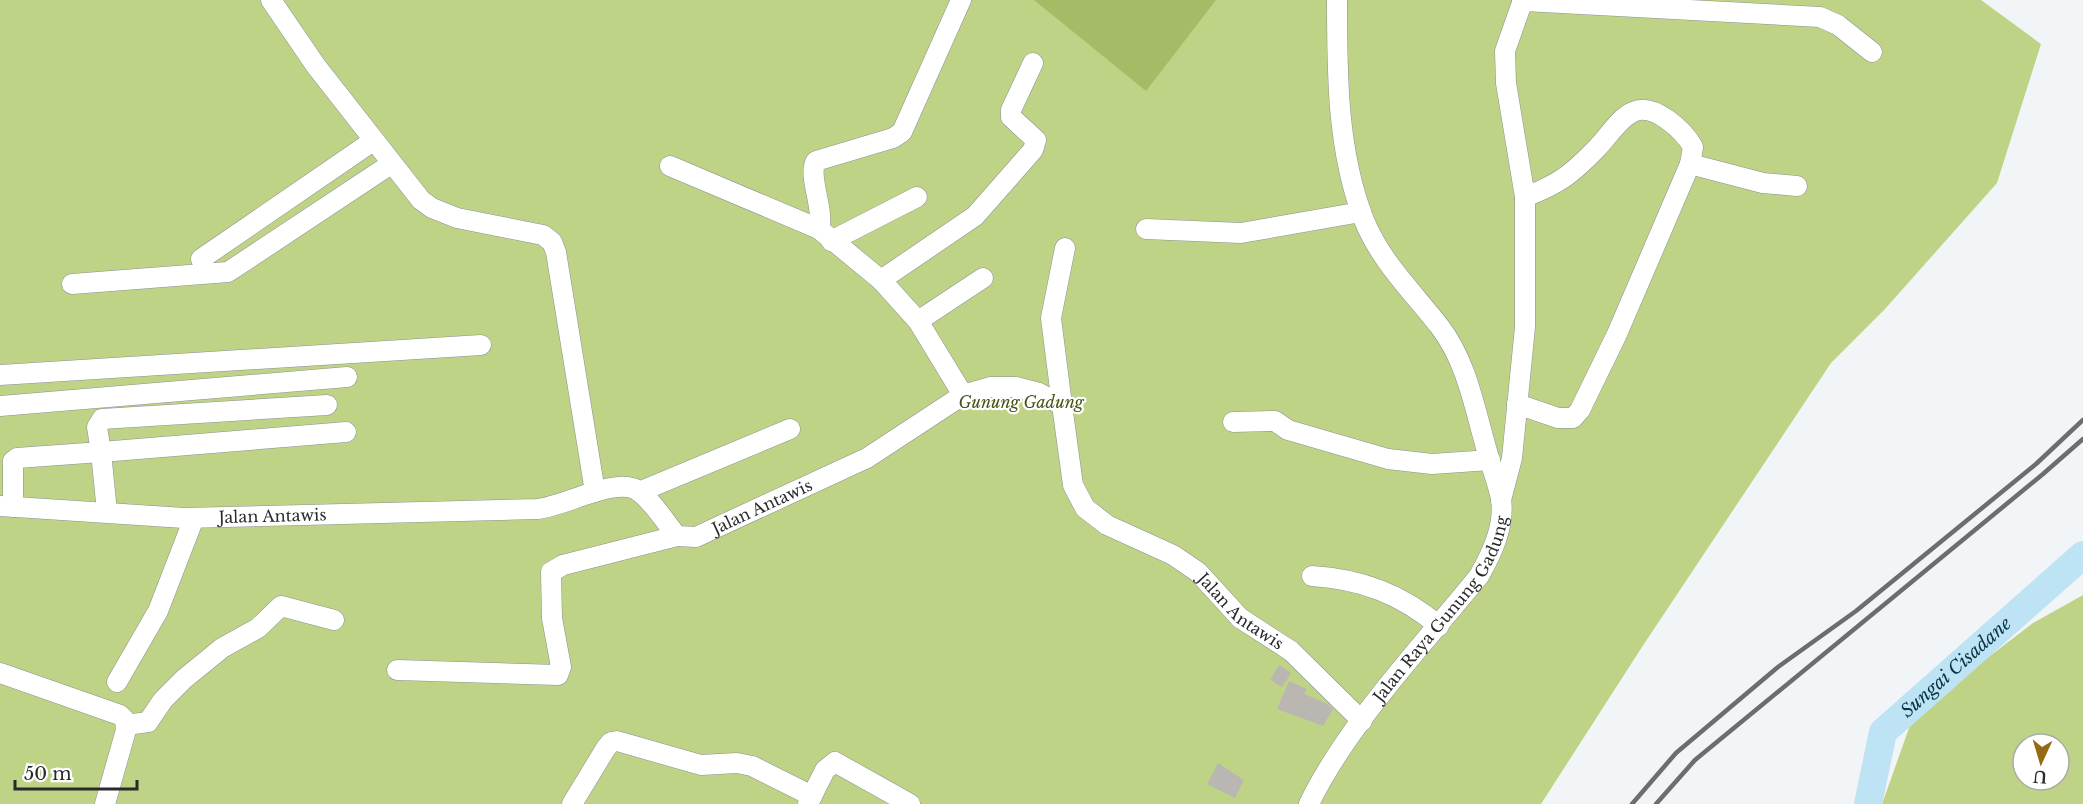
<svg xmlns="http://www.w3.org/2000/svg" width="2083" height="804" viewBox="0 0 2083 804" font-family="'Libre Baskerville',serif">
	<style>
		.green { fill: #bfd386; fill-rule: evenodd }
		.forest { fill: #a6bb66 }
		.lines { fill: none; stroke-linecap: round; stroke-linejoin: round }
		.river { stroke: #bee3f4; stroke-width: 28 }
		.building { fill: #bab7b3 }
		.minor-casing { stroke: #8c9093; stroke-width: 21 }
		.minor { stroke: #fff; stroke-width: 20 }
		.rail { stroke: #6b6d6f; stroke-width: 4.5 }
		.labels { text-anchor: middle; dominant-baseline: central; stroke-width: 4.5; stroke-linejoin: round; paint-order: stroke }
		.park-label { font-size: 16px; font-style: italic; fill: #465315; stroke: #fff }
		.street-label { font-size: 16px; fill: #282a2b; stroke: #fff }
		.water-label { font-size: 18px; font-style: italic; fill: #063547; stroke: #fff }
	</style>
	<rect width="100%" height="100%" fill="#f2f5f8"/>
	<path class="green" d="M0,0H1981L2041,44L1997,183L1885,309L1831,363L1642,647L1541,804H0Z
		M2083,595V804H1882L1914,714L2033,623ZM2023,744H2059V780H2023Z"/>
	<path class="forest" d="M1034,0H1216L1146,91Z"/>
	<g class="lines">
		<path class="river" id="s1" d="M1868,804L1883,732L2083,555"/>
	</g>
	<path class="building" d="M1279,665L1291,673L1282,687L1270,680Z
		M1289,681L1307,689L1304,694L1328,704L1333,709L1323,726L1277,709Z
		M1218,763L1244,780L1235,798L1207,784Z"/>
	<g class="lines">
		<defs>
			<g id="minor">
				<path d="M271,0L316,66L421,200L432,208L457,218L543,235L552,242L556,252L595,492"/>
				<path d="M1522,1L1820,17L1838,25L1872,52"/>
				<path d="M1690,164L1763,183L1797,186"/>
				<path d="M670,166L819,229L881,280L918,321L963,395"/>
				<path d="M819,229C825,209 807,176 816,161L893,138L902,132L961,0"/>
				<path d="M1146,229L1241,233L1361,212"/>
				<path d="M831,241L917,197"/>
				<path d="M201,259L373,141"/>
				<path d="M881,280L975,216L1033,150L1036,140L1011,117V110L1033,63"/>
				<path d="M72,284L228,272L391,164"/>
				<path d="M918,321L983,278"/>
				<path d="M0,375L481,345"/>
				<path d="M1517,404L1558,418H1573L1580,410L1617,334L1690,164L1693,147C1684,131 1654,102 1633,112C1619,118 1608,137 1597,148C1572,174 1559,184 1525,197"/>
				<path d="M1062,405L1051,318L1065,248"/>
				<path d="M0,406L347,377"/>
				<path d="M1233,422L1275,421L1288,430L1388,459L1432,464L1490,460"/>
				<path d="M639,492L790,429"/>
				<path d="M1501,500L1512,458L1525,327V197L1506,83L1505,51L1523,0"/>
				<path id="s2" d="M0,506L184,518L537,509C563,507 615,477 637,490C653,501 665,522 677,536L696,537L867,458L963,395L990,387H1016L1039,393L1062,405L1073,485L1085,508L1107,525L1173,555L1198,572L1240,618L1291,651L1362,721"/>
				<path d="M13,507V461L17,458L101,452L97,427L102,419L327,405"/>
				<path d="M107,512L101,452L346,432"/>
				<path d="M1312,576C1361,579 1401,594 1439,626"/>
				<path d="M397,670L558,675L561,667L552,618L551,572L563,565L677,536"/>
				<path d="M0,673L120,715L125,720L126,730L105,804"/>
				<path d="M117,682L158,611L194,518"/>
				<path d="M126,725L148,722L163,700L184,679L222,648L258,628L281,606L334,620"/>
				<path d="M572,804L606,748L611,742L617,741L701,765L737,763L752,766L812,796"/>
				<path d="M808,804L825,770L835,762L910,804"/>
				<path id="s3" d="M1309,804C1347,725 1423,645 1479,576C1492,553 1505,526 1501,499C1498,483 1491,466 1487,451C1475,410 1467,362 1440,327C1413,292 1381,262 1364,220C1337,151 1337,74 1337,0"/>
			</g>
		</defs>
		<use href="#minor" class="minor-casing"/>
		<use href="#minor" class="minor"/>
		<path class="rail" d="M1632,804L1676,753L1778,667L1856,611L2036,464L2083,420
			M1656,804L1695,760L2043,474L2083,439"/>
	</g>
	<g class="labels">
		<g class="park-label">
			<text x="1021" y="402">Gunung Gadung</text>
		</g>
		<g class="street-label">
			<text stroke="none"><textPath href="#s2" startOffset="794">Jalan Antawis</textPath></text>
			<text stroke="none"><textPath href="#s2" startOffset="273">Jalan Antawis</textPath></text>
			<text stroke="none"><textPath href="#s3" startOffset="237">Jalan Raya Gunung Gadung</textPath></text>
			<text stroke="none"><textPath href="#s2" startOffset="1424">Jalan Antawis</textPath></text>
		</g>
		<g class="water-label">
			<text stroke="none"><textPath href="#s1" startOffset="171">Sungai Cisadane</textPath></text>
		</g>
	</g>
	<g transform="translate(2041 762) rotate(184)"><circle r="28" fill="#ffffff" stroke="#a9aaaa" stroke-width="1.5"/>
	<path d="M0-4.5L10 22L0 15L-10 22Z" fill="#966916"/>
	<text y="-9" font-size="16" font-weight="bold" text-anchor="middle" fill="#282a2b">U</text>
	</g>
	<path d="M15 780v9h122v-9" fill="none" stroke="#282a2b" stroke-width="3"/>
	<text x="24" y="780" font-size="18" fill="#282a2b" stroke="#ffffff" stroke-width="4.5" paint-order="stroke">50 m</text>
</svg>
